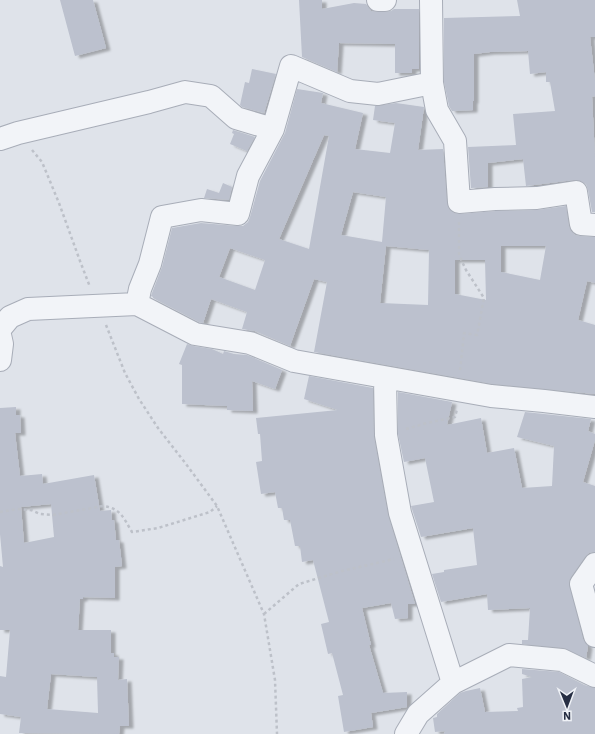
<svg xmlns="http://www.w3.org/2000/svg" width="595" height="734" viewBox="0 0 595 734" font-family="'IBM Plex Sans',sans-serif">
	<style>
		.building { fill: #bcc1ce; fill-rule: evenodd; filter: url(#shadow) }
		.lines { fill: none; stroke-linecap: round; stroke-linejoin: round }
		.minor-casing { stroke: #a8adb8; stroke-width: 24 }
		.path { stroke: #bdc1c9; stroke-width: 2.5; stroke-dasharray: 3 3; stroke-linecap: butt }
		.minor { stroke: #f2f4f8; stroke-width: 22 }
	</style>
	<defs>
		<filter id="shadow"><feDropShadow dx="4.5" dy="2.5" stdDeviation="1" flood-color="#0004"/></filter>
	</defs>
	<rect width="100%" height="100%" fill="#dfe3ea"/>
	<path class="building" d="M60,0H93L106,48L75,56Z
		M299,0H322V9L354,3L366,4L371,11L378,12H385L391,11L394,9H419V69H412V73H395V44L339,43L337,72L302,57Z
		M517,0H595V37H590L595,81V96L592,97L595,157V212H592L588,190L586,184L581,181L574,180L526,186L523,159L488,163V187L471,188L468,147L516,145L513,114L555,111L550,82H546V72L530,74L528,51L490,52L474,54V101H473V110L452,111L449,106L444,82V18L520,16Z
		M252,69L276,74L264,113L242,107L240,105L245,82L249,83Z
		M297,89L323,93L321,103L363,113L355,149L390,153L395,123L373,120L375,106L396,103L424,107L418,150L443,149L447,203L449,209L454,213L460,214L496,211L537,210L566,206L569,226L571,231L575,235L580,236L595,237V283L587,281L578,320L595,325V394L493,384L314,352L327,282L314,279L290,346L255,331L242,329L247,312L211,299L203,323L199,322L153,298V297L151,296L152,293L162,267L172,228L201,223L237,226H243L248,222L250,217L260,181L285,133ZM324,135L329,136L309,249L279,239ZM353,192L386,197L382,242L341,235ZM386,246L429,250L428,305L380,303ZM501,246H546L540,280L501,272ZM230,248L265,260L255,290L219,277ZM455,260H485L486,300L455,294Z
		M233,130L255,137L247,151L230,144L234,134L232,133Z
		M223,183L232,187L229,200L204,198L207,189L219,193Z
		M187,344L193,346L212,349L223,354L224,351L234,354L247,355L282,370L275,389L252,381L253,411L227,410V406L182,404V365L179,364Z
		M309,376L373,388L374,437L388,515L415,604H408V618L395,619L391,603L362,608L371,645H369L383,693L407,692V707L371,713L373,727L344,732L338,696L343,695L332,653L328,654L321,624L329,622L313,560L302,562L300,546H295L290,520H284L282,508H278L275,492L261,494L256,462L262,461L260,434H258L256,418L338,410L304,399Z
		M398,392L452,402L447,425L481,418L487,453L514,448L522,488L552,486L554,446L517,437L525,412L591,419L588,431L595,434V440L583,482L595,486V552L589,553L585,557L571,577L569,582L583,639L588,646L586,658L563,648L522,644V640H528L530,608L488,610L487,594L441,602L432,574L444,572V570L477,565L473,528L421,537L411,506L434,502L425,458L404,462L398,434Z
		M16,407V415H20L21,433H15L20,476L42,474L43,484L94,475L100,511L111,510L112,520H114L116,540H119L122,566L115,567V598L83,597V599H80L78,630H111V653H114V657H119L118,680L127,679L129,726H120L119,734L19,733L21,717L0,714V676L6,677L10,630H0V566L3,567L0,534V408ZM51,504L54,537L24,543L21,507ZM51,674L97,677L98,713L47,709Z
		M522,669L559,672L584,685L595,688V734H444L445,731L435,732L433,718L437,717V714L460,693L466,691L480,688L485,712L518,711L517,708L523,707L522,679L532,677L522,674Z"/>
	<g class="lines">
		<defs>
			<path id="minor" d="M378,0H385
				M431,0L432,83L437,110L455,141L459,202L495,199L537,198L576,192L581,224L595,225
				M0,139L18,133L149,102L185,92L211,96L236,118L273,129
				M137,304L140,289L150,264L162,217L201,210L238,214L248,176L273,129L291,66L350,91L378,94L432,83
				M0,329L10,317L28,309L137,304L195,334L250,343L294,361L491,396L544,401L595,407
				M0,335L2,344L0,360
				M385,378L386,435L400,513L453,683
				M595,564L581,584L595,636
				M406,734L418,714L453,683L509,655L562,660L595,676"/>
		</defs>
		<use href="#minor" class="minor-casing"/>
		<path class="path" d="M32,150L42,162L59,203L80,261L90,287
			M459,222V255L466,270L484,298L477,335L464,333L460,371
			M106,325L125,373L139,399L158,428L186,464L217,506L264,614L275,680L277,734
			M406,429L427,423L455,417L457,409
			M0,512L17,509L31,510L40,514L53,515L103,506C121,508 124,519 132,532L158,528L210,512L217,506
			M264,614L299,584L342,571L394,559"/>
		<use href="#minor" class="minor"/>
	</g>
	<g transform="translate(567 706) rotate(179)" stroke="#eff2f7" stroke-width="3" paint-order="stroke">
	<path d="M0-3L7 15L0 10L-7 15Z" fill="#262e43"/>
	<text y="-6" font-size="11" font-weight="bold" text-anchor="middle" fill="#262e43">N</text>
	</g>
</svg>
